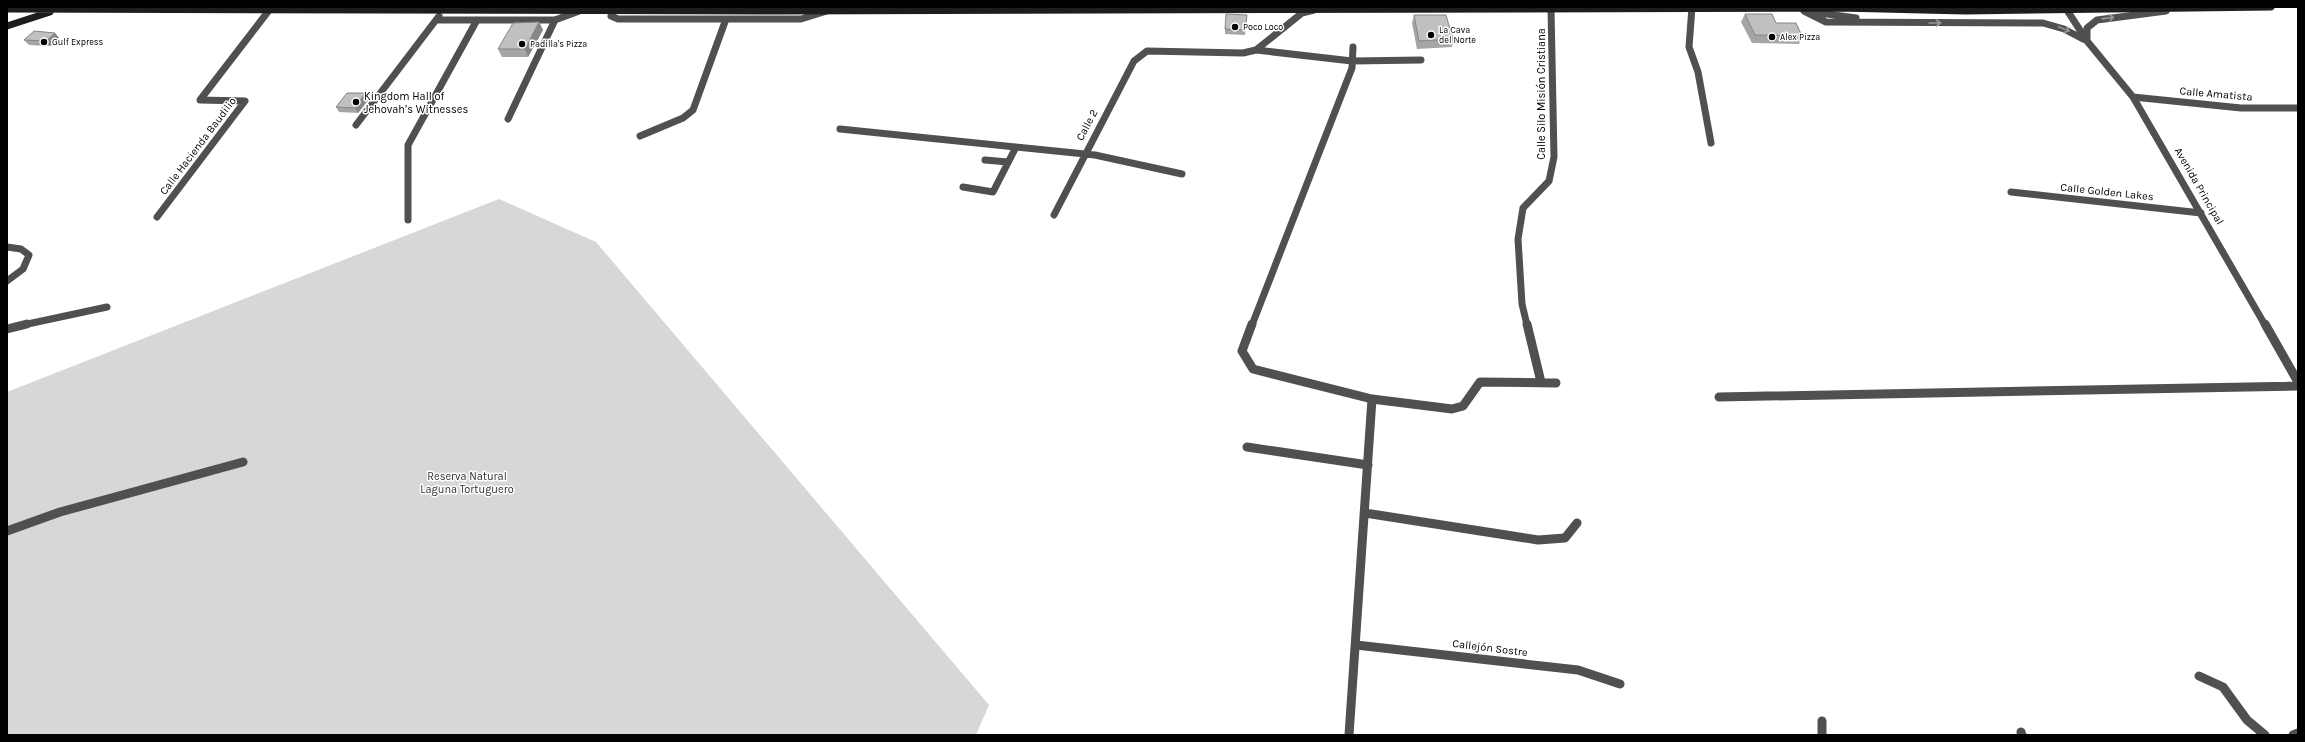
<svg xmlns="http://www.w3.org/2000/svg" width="2305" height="742" viewBox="0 0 2305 742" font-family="Karla,sans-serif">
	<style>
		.green { fill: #d7d7d7 }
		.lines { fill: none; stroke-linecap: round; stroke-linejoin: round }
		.street-far1 { stroke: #505050; stroke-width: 7 }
		.street { stroke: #505050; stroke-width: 9 }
		.secondary { stroke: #1d1d1d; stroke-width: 7 }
		.wall { fill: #a5a5a5 }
		.shaded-wall { fill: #868686 }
		.building { fill: #c0c0c0; stroke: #868686 }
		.oneway { stroke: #969696 }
		.poi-dot { fill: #000; stroke: #fff; stroke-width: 1.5 }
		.labels { text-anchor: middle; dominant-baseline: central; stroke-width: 3; stroke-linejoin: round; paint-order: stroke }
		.far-poi-label { font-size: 9px; fill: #000; stroke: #fff; text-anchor: start }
		.street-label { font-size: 11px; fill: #000; stroke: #fff }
		.poi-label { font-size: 11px; fill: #000; stroke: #fff; text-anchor: start }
		.park-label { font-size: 11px; fill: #2e2e2e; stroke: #fff }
	</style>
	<rect width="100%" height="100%" fill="#fff"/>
	<path class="green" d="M499,199L596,242L989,705L976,735H7V392Z"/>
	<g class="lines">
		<path class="street-far1" d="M1692,7L1689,47L1698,72L1711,143
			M2065,7L2087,41L2133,97L2265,325
			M614,9L611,16L618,19H801L827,11
			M1804,11L1826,22L2043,23L2064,29L2083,39
			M1812,12L1856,18
			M437,20H555L582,10
			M2087,40V28L2097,20L2166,11
			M1256,50L1302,13L1314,10
			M2133,97L2241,108H2298
			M508,119L555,20
			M356,125L439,16
			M840,129L1095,155L1182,174
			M640,136L683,118L693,110L726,19
			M985,160L1008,162
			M963,187L993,192L1016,147
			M2011,192L2201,213
			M1054,215L1134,61L1147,51L1243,53L1256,50L1352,61L1421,60
			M157,217L245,101L200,100L270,9
			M408,220V145L477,20
			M7,247L21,249L29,255L23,269L7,281
			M23,325L107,307
			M1252,325L1352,68L1353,47
			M1527,325L1522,304L1518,239L1523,208L1549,181L1554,157L1551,9"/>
		<path class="street" d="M1252,324L1242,351L1253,369L1372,399L1452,409L1463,406L1480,382L1556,383
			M1527,324L1541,382
			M2265,324L2298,382
			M7,329L27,324
			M1719,397L2298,386
			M1247,447L1368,465
			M1365,513L1538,540L1565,538L1577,523
			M7,531L60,512L243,462
			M1356,645L1578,670L1620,684
			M2199,676L2223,687L2247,720L2265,735
			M1822,721V735
			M2021,732L2022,735
			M1349,735L1372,399
			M2293,735L2298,733"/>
		<path class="secondary" d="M7,9L776,11L1840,8L1965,11L2271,7
			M7,26L50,12"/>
	</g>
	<path class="wall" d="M1745,14L1776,23L1802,36L1799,44L1752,43L1741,22Z
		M1247,15L1245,35L1225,34V29Z
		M1414,15L1453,39L1452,47L1417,49L1412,23Z
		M539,22L543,30L528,57H502L498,49Z
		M55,33L59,38L50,46L29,45L24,40Z
		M369,99L358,113L339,112L336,107Z"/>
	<path class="shaded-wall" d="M539,22L543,30L528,57L525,49Z
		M55,33L59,38L50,46L46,41Z
		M365,93L369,99L358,113L355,108Z"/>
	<path class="building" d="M1226,14L1247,15L1245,30L1225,29Z
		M1745,14H1772L1776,23H1796L1802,36L1755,35Z
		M1414,15H1446L1453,39L1419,41Z
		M539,22L525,49H498L513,23Z
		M34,31L55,33L46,41L24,40Z
		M347,93H365L355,108L336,107Z"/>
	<defs><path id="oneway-shaft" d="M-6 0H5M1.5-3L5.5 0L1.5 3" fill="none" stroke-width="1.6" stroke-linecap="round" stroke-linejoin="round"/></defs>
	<g class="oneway">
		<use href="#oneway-shaft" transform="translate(2108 18) rotate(-8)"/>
		<use href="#oneway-shaft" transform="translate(1935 23)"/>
		<use href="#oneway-shaft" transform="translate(2064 29) rotate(22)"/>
	</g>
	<g class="poi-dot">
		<circle cx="1235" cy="27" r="4"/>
		<circle cx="1431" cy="35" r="4"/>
		<circle cx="1772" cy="37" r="4"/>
		<circle cx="44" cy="42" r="4"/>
		<circle cx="522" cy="44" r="4"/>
		<circle cx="356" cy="102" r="4"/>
	</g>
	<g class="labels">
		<g class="far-poi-label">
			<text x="1243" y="27">Poco Loco</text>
			<text x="1439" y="30">La Cava<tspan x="1439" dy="10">del Norte</tspan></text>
			<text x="1780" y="37">Alex Pizza</text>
			<text x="52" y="42">Gulf Express</text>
			<text x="530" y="44">Padilla's Pizza</text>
		</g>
		<g class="street-label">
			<text transform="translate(1541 94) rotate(-90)">Calle Silo Misión Cristiana</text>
			<text transform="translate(2216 94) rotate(5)">Calle Amatista</text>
			<text transform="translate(1087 125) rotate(-62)">Calle 2</text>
			<text transform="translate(198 146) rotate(-53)">Calle Hacienda Baudilio</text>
			<text transform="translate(2199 186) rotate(60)">Avenida Principal</text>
			<text transform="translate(2107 192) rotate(6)">Calle Golden Lakes</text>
			<text transform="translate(1490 648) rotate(7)">Callejón Sostre</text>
		</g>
		<g class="poi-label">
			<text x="364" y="96">Kingdom Hall of<tspan x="364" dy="13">Jehovah’s Witnesses</tspan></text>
		</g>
		<g class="park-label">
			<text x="467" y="476">Reserva Natural<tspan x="467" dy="13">Laguna Tortuguero</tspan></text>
		</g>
	</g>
	<rect width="2305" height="742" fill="none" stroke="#000000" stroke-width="16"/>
</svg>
